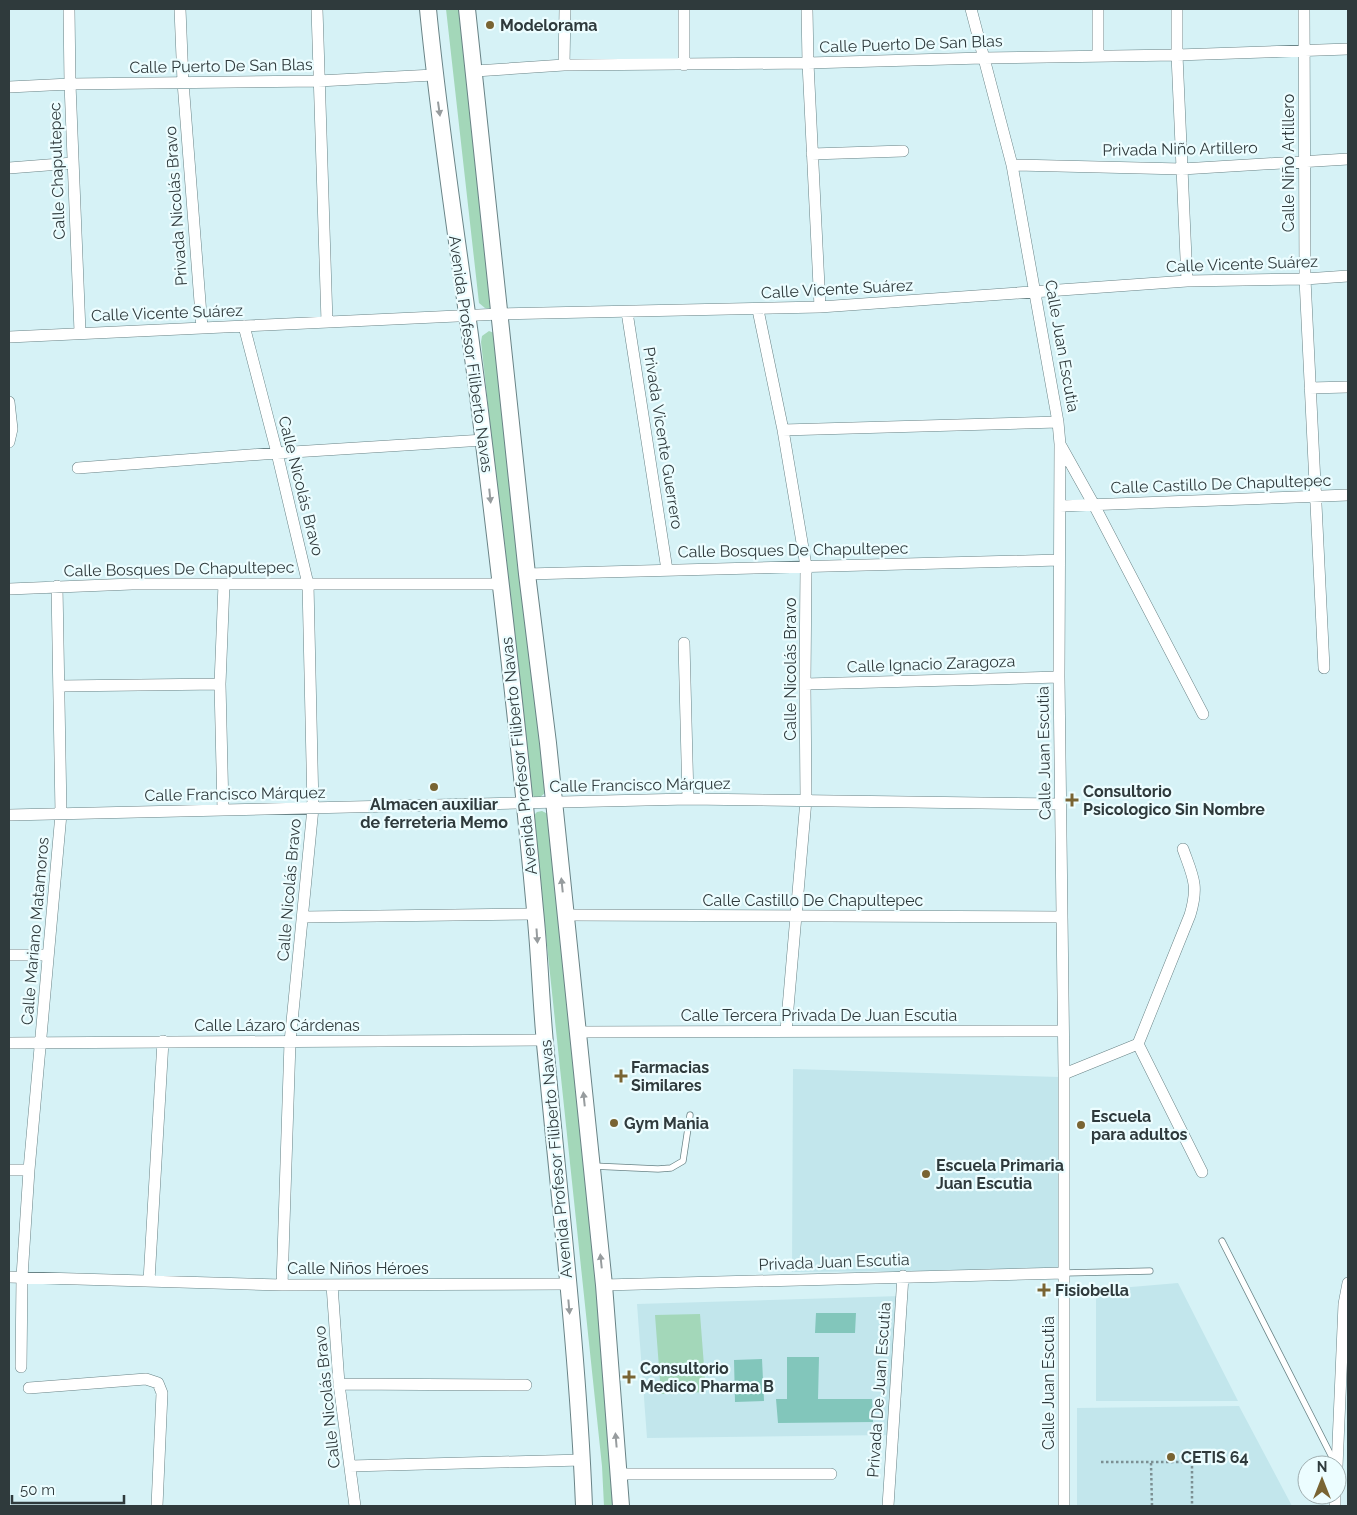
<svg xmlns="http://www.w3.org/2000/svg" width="1357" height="1515" viewBox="0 0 1357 1515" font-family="Raleway,sans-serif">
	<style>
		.built { fill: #c2e6ec }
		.green { fill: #a3d7b9 }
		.building { fill: #82c6bb }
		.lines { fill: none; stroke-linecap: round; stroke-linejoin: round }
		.service-casing { stroke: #698386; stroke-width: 7 }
		.minor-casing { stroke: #698386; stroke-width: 12 }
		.secondary-casing { stroke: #698386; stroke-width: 18 }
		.path { stroke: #7c8f92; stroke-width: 2.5; stroke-dasharray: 2.5 2.5; stroke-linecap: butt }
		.service { stroke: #fff; stroke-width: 5.5 }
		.minor { stroke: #fff; stroke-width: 11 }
		.secondary { stroke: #fff; stroke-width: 16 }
		.oneway { fill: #979c9e }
		.poi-dot { fill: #796433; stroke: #ecfdff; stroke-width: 2 }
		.labels { text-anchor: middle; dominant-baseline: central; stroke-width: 4.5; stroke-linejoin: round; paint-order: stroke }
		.poi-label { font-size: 16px; font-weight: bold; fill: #2f3a3c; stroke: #ecfdff; text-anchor: start }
		.street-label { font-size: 16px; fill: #2f3a3c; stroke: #ecfdff }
	</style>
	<rect width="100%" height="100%" fill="#d6f2f6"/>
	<path class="built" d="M793,1069L1060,1077L1058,1270L792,1272Z
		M1178,1283L1238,1401H1096V1290Z
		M901,1296L891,1435L647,1438L637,1304Z
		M1239,1406L1292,1506H1077V1408Z"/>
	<path class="green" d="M446,9H461L494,305L491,309L485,308L479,303Z
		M489,331L494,333L546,787L545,793L539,798L534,797L531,792L481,342L482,336Z
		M542,811L548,814L618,1506H604L602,1466L534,822V815L537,812Z
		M700,1314L706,1392L661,1394L655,1315Z"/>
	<path class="building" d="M816,1313H856L855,1333H815Z
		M787,1357H819L818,1399H872L873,1422L778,1423L776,1399H787Z
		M762,1359L764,1401L735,1402L734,1360Z"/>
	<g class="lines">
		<defs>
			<path id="service" d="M593,1166L658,1169L671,1168L683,1161L690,1115
				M1222,1241L1335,1463
				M1064,1273L1150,1271"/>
			<path id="minor" d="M69,9L70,84L80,332
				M180,9L183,82L202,328
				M317,9L327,322
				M807,9L808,63L820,307
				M971,9L1012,165L1058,422L1060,444L1059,677L1064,1074V1506
				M1177,9V55L1187,281
				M1304,9L1305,279L1324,668
				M1098,56V9
				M564,65L565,9
				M684,65V9
				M475,71L564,65L808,63L983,58L1177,55L1348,49
				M9,87L70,84L318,81L434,75
				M812,154L903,151
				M1012,165L1182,169L1348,159
				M9,168L73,163
				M758,310L783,430L806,566L805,684L806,800L786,1031
				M627,312L667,570
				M244,326L277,453L308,584L313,808L290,1042L282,1285
				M9,337L500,314L820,307L1187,281L1305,279L1348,276
				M1310,388L1348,387
				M9,402L12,429L9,442
				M783,430L1058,422
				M1061,446L1094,505L1203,714
				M78,468L277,453L484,440
				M1060,506L1348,495
				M527,574L1059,560
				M9,589L132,584H500
				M684,643L688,799
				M805,684L1059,677
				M59,686L220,684
				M223,810L220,684L224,584
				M9,815L688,799L1061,804
				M565,915L1061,917
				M303,917L536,914
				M9,955H48
				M577,1032L1062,1031
				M9,1043L544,1040
				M1138,1044L1202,1172
				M1064,1074L1138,1044L1190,915C1199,885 1193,877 1183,849
				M9,1170H29
				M9,1277L282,1285L568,1284
				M149,1281L163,1041
				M332,1285L339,1384L355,1506
				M604,1285L1064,1273
				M21,1367L22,1277L29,1170L61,814L57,586
				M339,1384L526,1385
				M29,1388L146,1379L158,1383L162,1393L157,1506
				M350,1466L582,1460
				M1337,1467L1344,1304L1348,1283
				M619,1474H831
				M888,1506L903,1276
				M1335,1506V1495"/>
			<path id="secondary" d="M428,9C442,154 467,299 484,444C503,599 521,755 535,910C540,958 541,1006 546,1054C560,1204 578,1355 584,1506
				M467,9L527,574L548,743L604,1285L621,1506"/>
		</defs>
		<use href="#service" class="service-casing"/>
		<use href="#minor" class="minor-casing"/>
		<use href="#secondary" class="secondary-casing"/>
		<path class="path" d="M1101,1462H1192V1506
			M1151,1463L1152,1506"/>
		<use href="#service" class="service"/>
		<use href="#minor" class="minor"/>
		<use href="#secondary" class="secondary"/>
	</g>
	<defs><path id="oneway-solid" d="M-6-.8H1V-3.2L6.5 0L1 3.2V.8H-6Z" transform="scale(1.25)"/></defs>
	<g class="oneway">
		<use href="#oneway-solid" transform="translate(439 109) rotate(82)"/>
		<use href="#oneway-solid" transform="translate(490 496) rotate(84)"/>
		<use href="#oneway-solid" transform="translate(562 885) rotate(-96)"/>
		<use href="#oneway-solid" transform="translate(537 936) rotate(86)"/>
		<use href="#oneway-solid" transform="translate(584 1099) rotate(-96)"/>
		<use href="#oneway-solid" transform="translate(601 1261) rotate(-96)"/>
		<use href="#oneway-solid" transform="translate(569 1307) rotate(85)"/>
		<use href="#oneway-solid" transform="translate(616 1440) rotate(-95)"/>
	</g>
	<g class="poi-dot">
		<circle cx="490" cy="25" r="5"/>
		<circle cx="434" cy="787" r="5"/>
		<path d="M1069.5 792.5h5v5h5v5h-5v5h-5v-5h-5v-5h5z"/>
		<path d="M618.5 1068.5h5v5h5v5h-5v5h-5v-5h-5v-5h5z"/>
		<circle cx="614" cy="1123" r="5"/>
		<circle cx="1081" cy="1125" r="5"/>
		<circle cx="926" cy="1174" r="5"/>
		<path d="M1041.5 1282.5h5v5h5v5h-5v5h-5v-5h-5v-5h5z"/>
		<path d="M626.5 1369.5h5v5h5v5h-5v5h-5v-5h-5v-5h5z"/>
		<circle cx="1171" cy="1457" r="5"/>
	</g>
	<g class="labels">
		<g class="poi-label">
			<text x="500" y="25">Modelorama</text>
			<text x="1083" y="791">Consultorio<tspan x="1083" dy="18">Psicologico Sin Nombre</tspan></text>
			<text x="434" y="804" text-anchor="middle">Almacen auxiliar<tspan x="434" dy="18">de ferreteria Memo</tspan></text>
			<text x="631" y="1067">Farmacias<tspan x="631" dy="18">Similares</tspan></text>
			<text x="1091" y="1116">Escuela<tspan x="1091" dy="18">para adultos</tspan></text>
			<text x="624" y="1123">Gym Mania</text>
			<text x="936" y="1165">Escuela Primaria<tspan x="936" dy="18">Juan Escutia</tspan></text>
			<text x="1055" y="1290">Fisiobella</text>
			<text x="640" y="1368">Consultorio<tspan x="640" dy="18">Medico Pharma B</tspan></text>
			<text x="1181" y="1457">CETIS 64</text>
		</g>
		<g class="street-label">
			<text transform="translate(911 44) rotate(-2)">Calle Puerto De San Blas</text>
			<text transform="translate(221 66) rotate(-1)">Calle Puerto De San Blas</text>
			<text transform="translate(1180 149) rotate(-1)">Privada Niño Artillero</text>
			<text transform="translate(1288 163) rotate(-90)">Calle Niño Artillero</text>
			<text transform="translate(57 171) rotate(-92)">Calle Chapultepec</text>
			<text transform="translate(176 206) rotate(-94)">Privada Nicolás Bravo</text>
			<text transform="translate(1242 264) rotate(-2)">Calle Vicente Suárez</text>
			<text transform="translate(837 289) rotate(-3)">Calle Vicente Suárez</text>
			<text transform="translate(167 313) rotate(-2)">Calle Vicente Suárez</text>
			<text transform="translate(1062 346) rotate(80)">Calle Juan Escutia</text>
			<text transform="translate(471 354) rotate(82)">Avenida Profesor Filiberto Navas</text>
			<text transform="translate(663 438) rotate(81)">Privada Vicente Guerrero</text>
			<text transform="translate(1221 484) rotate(-2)">Calle Castillo De Chapultepec</text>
			<text transform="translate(301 486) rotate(76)">Calle Nicolás Bravo</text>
			<text transform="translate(793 550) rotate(-1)">Calle Bosques De Chapultepec</text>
			<text transform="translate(179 569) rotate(-1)">Calle Bosques De Chapultepec</text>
			<text transform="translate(931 664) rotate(-2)">Calle Ignacio Zaragoza</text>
			<text transform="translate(790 669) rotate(-90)">Calle Nicolás Bravo</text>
			<text transform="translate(1044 753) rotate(-91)">Calle Juan Escutia</text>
			<text transform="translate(519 756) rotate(-96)">Avenida Profesor Filiberto Navas</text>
			<text transform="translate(640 785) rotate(-1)">Calle Francisco Márquez</text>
			<text transform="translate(235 794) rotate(-1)">Calle Francisco Márquez</text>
			<text transform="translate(289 890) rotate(-85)">Calle Nicolás Bravo</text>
			<text x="813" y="900">Calle Castillo De Chapultepec</text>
			<text transform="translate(35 931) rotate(-85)">Calle Mariano Matamoros</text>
			<text x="819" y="1015">Calle Tercera Privada De Juan Escutia</text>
			<text x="277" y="1025">Calle Lázaro Cárdenas</text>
			<text transform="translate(556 1159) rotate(-95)">Avenida Profesor Filiberto Navas</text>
			<text transform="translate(834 1262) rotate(-2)">Privada Juan Escutia</text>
			<text x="358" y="1268">Calle Niños Héroes</text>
			<text transform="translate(1048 1383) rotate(-90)">Calle Juan Escutia</text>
			<text transform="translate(879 1390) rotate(-86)">Privada De Juan Escutia</text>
			<text transform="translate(327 1397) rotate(-96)">Calle Nicolás Bravo</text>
		</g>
	</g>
	<rect width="1357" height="1515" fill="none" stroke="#2f3a3c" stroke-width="20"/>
	<g transform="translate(1322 1480)"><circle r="24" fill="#ecfdff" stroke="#a0afb1"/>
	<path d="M0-4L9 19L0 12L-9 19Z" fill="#796433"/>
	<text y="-8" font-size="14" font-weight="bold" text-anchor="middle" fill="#2f3a3c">N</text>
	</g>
	<path d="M12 1495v8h112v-8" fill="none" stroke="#2f3a3c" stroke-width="2.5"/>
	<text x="20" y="1495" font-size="15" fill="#2f3a3c" stroke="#ecfdff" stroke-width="4" paint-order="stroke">50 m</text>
</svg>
